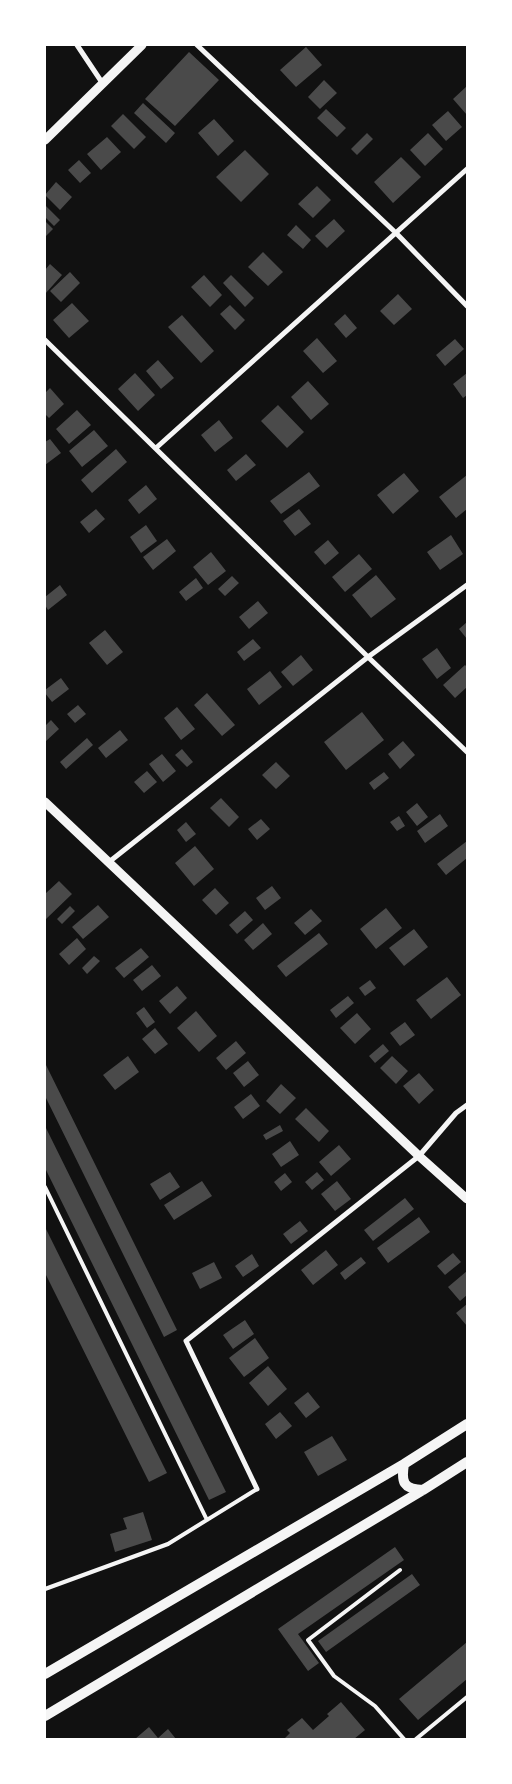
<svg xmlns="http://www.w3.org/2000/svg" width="512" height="1784" viewBox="0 0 512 1784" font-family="'PT Sans',sans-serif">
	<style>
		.building { fill: #4a4a4a }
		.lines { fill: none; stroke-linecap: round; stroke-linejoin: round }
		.service { stroke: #f5f5f5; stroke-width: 4 }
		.minor { stroke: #f5f5f5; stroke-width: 5 }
		.tertiary { stroke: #f5f5f5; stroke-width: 9 }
		.secondary { stroke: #f5f5f5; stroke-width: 10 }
	</style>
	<rect width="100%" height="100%" fill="#111"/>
	<path class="building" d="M306,47L322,65L296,87L280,70Z
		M189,52L219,80L175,126L145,99Z
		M324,80L337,93L320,109L308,97Z
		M467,86V115L453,99Z
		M143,103L175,133L166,143L134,113Z
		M326,109L346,128L337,137L317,118Z
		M448,111L462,127L446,141L432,125Z
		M123,114L146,137L134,149L111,126Z
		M214,119L234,141L218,156L198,133Z
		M367,133L373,139L357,155L351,149Z
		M428,133L443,149L425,166L410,150Z
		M107,137L121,152L101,170L87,154Z
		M245,150L269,174L241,202L216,177Z
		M401,157L421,177L393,203L374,182Z
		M79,160L91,173L80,183L68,170Z
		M56,182L72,197L60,210L45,195Z
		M317,186L331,200L313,218L298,204Z
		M45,205L60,220L54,226L45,217Z
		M334,219L345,231L327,248L315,236Z
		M45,221L53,229L45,237Z
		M296,225L311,240L303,249L287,235Z
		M263,252L283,272L268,286L248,267Z
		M50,264L62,275L45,294V270Z
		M70,272L80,283L61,302L50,291Z
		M204,275L222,295L210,307L191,287Z
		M231,275L254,298L245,307L223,283Z
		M398,294L412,309L394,325L380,311Z
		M72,303L89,321L69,338L53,320Z
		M230,305L245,320L235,330L220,314Z
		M345,314L357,328L346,338L334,324Z
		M182,315L214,351L201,363L168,327Z
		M317,338L337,361L323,373L303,351Z
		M455,339L464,349L445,366L436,355Z
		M158,360L174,378L161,389L146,371Z
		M135,373L155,395L138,411L118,389Z
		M467,373V395L463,398L453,384Z
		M308,381L329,404L311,420L291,397Z
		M50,388L64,404L49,418L45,414V393Z
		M278,405L304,432L287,448L261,421Z
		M77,410L91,425L69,444L56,429Z
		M219,420L233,438L215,452L201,435Z
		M94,430L108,446L82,467L69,451Z
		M50,439L61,453L45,465V442Z
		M116,449L127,462L92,493L81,480Z
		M246,454L256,465L236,481L227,470Z
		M309,472L320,486L281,514L270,501Z
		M404,473L419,491L393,514L377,495Z
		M467,475V509L456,518L439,497Z
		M146,485L157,499L139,514L128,500Z
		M96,509L105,519L89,533L80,522Z
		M299,509L311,524L295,536L283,521Z
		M146,525L157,541L141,553L130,537Z
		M451,535L463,554L440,570L427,552Z
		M167,539L176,551L153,570L143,557Z
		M328,540L339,553L325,565L314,552Z
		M211,552L226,571L208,585L193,567Z
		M359,554L372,569L345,592L332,577Z
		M376,575L396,599L371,618L352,595Z
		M232,576L239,583L225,596L218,589Z
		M196,578L203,588L186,601L179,592Z
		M60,585L67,595L48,610L45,605V597Z
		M258,601L268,613L249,629L239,617Z
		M467,622V639L459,629Z
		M105,630L123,652L107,665L89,643Z
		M253,639L261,648L244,661L237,652Z
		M437,648L451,668L437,679L422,659Z
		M301,655L313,670L293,686L281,672Z
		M465,665L467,667V687L455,698L443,685Z
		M270,671L282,687L259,705L247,689Z
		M61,678L69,689L52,702L45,693V690Z
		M207,693L235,725L222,736L194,705Z
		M78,705L86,714L75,723L67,714Z
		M177,707L195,729L181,740L164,718Z
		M362,712L384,740L346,770L324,742Z
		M51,720L59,729L45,742V726Z
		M120,730L128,740L106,758L98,748Z
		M87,738L93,745L66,769L60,762Z
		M403,741L415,755L400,769L388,754Z
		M182,749L193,762L187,767L175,755Z
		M162,754L176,771L163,782L149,764Z
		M276,762L290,776L276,789L262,775Z
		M147,771L157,782L144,793L134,782Z
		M384,772L389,778L374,790L369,783Z
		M221,798L239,817L229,827L210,808Z
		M417,803L428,817L417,826L406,812Z
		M440,814L448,826L425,843L417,831Z
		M399,816L405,826L397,831L390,822Z
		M261,819L270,829L257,840L248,829Z
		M186,822L196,834L186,842L177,830Z
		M467,841V858L446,875L437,864Z
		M195,846L214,869L194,886L175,863Z
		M59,881L72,894L45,920V894Z
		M272,886L281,898L265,910L256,898Z
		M215,888L229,903L216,915L202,900Z
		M98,905L109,917L83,939L72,927Z
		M70,906L75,911L62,924L57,919Z
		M386,908L402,928L376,949L360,929Z
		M311,909L322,921L305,935L294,923Z
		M245,911L253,920L237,934L229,925Z
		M263,923L272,934L253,950L244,940Z
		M414,929L428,947L404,966L389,948Z
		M319,933L328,944L286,977L277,966Z
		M77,938L86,949L69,965L59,954Z
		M141,948L149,957L124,978L115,968Z
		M94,956L100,961L87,974L82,968Z
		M152,965L161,976L142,991L133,980Z
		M447,977L461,995L431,1019L416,1000Z
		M370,980L376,988L365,996L359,988Z
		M177,986L187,998L170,1014L159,1001Z
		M348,996L354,1003L336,1018L330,1010Z
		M144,1007L155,1022L147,1028L136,1013Z
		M196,1011L217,1036L199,1052L177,1028Z
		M357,1013L371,1029L355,1044L340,1028Z
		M405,1022L415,1035L400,1046L390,1033Z
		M155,1028L168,1044L155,1054L142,1039Z
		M236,1041L246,1053L226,1070L216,1058Z
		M383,1044L389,1051L375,1063L369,1056Z
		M128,1056L139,1072L115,1090L103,1075Z
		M392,1056L408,1071L396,1084L380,1068Z
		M248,1061L259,1075L244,1087L233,1073Z
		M45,1063L177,1330L164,1337L45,1096Z
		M419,1073L434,1090L419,1104L403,1086Z
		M281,1084L296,1098L280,1114L266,1101Z
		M251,1094L260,1106L243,1119L234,1107Z
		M306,1108L329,1131L319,1142L295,1119Z
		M280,1125L283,1131L266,1140L263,1135Z
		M45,1126L226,1492L209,1500L45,1168Z
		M290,1141L299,1155L281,1167L272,1154Z
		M339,1145L351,1159L331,1176L319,1162Z
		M170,1172L180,1187L160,1200L150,1184Z
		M317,1172L324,1180L312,1190L305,1182Z
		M285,1173L292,1182L281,1191L274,1182Z
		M202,1181L212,1196L174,1220L164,1205Z
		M337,1181L351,1199L335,1211L321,1194Z
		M405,1198L414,1209L373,1241L364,1230Z
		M419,1217L430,1232L388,1263L377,1248Z
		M300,1221L308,1231L291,1244L283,1234Z
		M45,1227L167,1473L149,1482L45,1273Z
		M326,1250L338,1265L313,1285L301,1270Z
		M453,1253L461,1262L445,1275L437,1266Z
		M252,1254L259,1266L243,1277L235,1266Z
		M361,1257L366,1263L345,1280L340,1273Z
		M214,1262L222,1278L200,1289L192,1273Z
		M467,1271V1295L460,1301L448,1287Z
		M467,1304V1326L456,1313Z
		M245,1320L254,1334L233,1349L223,1335Z
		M255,1338L269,1358L244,1377L229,1358Z
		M268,1366L287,1389L268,1406L249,1383Z
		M308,1392L320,1407L306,1418L294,1403Z
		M280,1412L292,1426L276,1439L265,1424Z
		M332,1436L347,1460L318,1476L304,1452Z
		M143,1512L152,1540L115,1552L110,1534L127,1529L123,1518Z
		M395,1547L404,1560L298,1634L319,1663L308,1671L278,1629Z
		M412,1574L420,1585L326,1652L318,1641Z
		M467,1642V1679L418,1720L399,1699Z
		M341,1702L365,1730L354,1739H284L290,1733L287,1730L302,1718L313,1730L329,1716L327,1714Z
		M149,1727L158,1738L168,1729L176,1739H135Z"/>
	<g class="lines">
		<path class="service" d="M45,1187L207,1520
			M400,1570L308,1640L334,1676L375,1706L404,1739
			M45,1589L168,1544L257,1489
			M416,1739L467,1697"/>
		<path class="minor" d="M77,45L103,84
			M197,45L396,233L467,306
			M45,340L368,657L467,752
			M156,448L467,169
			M109,862L368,657L467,585
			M257,1489L186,1341L419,1156L456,1113L467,1105"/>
		<path class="tertiary" d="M45,140L142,45
			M45,802L419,1156L467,1199"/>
		<path class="secondary" d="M404,1464C401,1482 403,1489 423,1490
			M45,1674L404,1464L467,1424
			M45,1716L423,1490L467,1462"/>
	</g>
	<rect width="512" height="1784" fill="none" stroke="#ffffff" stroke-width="92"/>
</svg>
